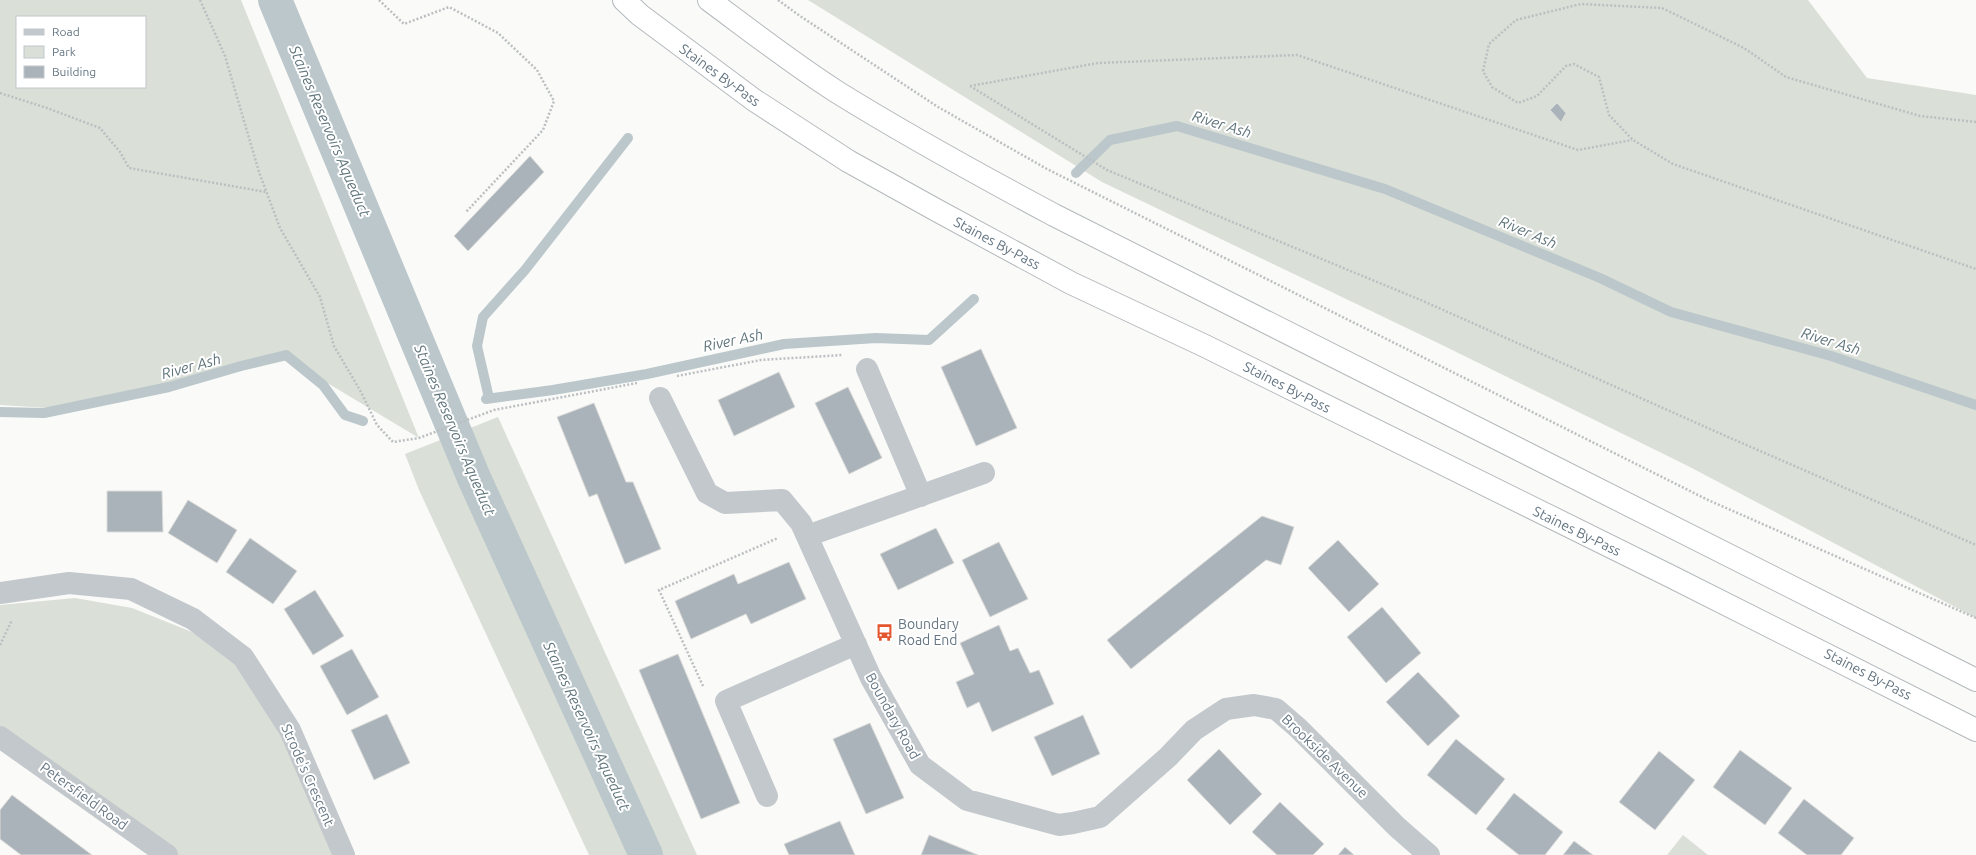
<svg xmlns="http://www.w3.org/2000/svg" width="1976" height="855" viewBox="0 0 1976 855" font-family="Ubuntu,sans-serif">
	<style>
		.green { fill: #dadfd7; fill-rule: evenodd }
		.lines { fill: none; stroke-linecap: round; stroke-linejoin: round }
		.stream { stroke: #bbc7cb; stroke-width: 10 }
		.canal { stroke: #bbc7cb; stroke-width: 34 }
		.building { fill: #aab3b9; stroke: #dcdcda }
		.highway-casing { stroke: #b4b9bd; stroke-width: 24 }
		.path { stroke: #bbbfc2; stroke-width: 2.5; stroke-dasharray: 2 2; stroke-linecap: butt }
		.street { stroke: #c3c8cc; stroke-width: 22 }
		.highway { stroke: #fff; stroke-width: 22 }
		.labels { text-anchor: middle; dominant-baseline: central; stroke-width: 4; stroke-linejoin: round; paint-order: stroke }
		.street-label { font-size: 14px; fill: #657683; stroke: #fff }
		.poi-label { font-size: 14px; fill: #657683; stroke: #fff; text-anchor: start }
		.water-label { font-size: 15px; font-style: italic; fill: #60757c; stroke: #fff }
	</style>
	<rect width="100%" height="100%" fill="#fafaf8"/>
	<path class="green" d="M0,0H241L419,438L289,360L66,409L0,405ZM17,17H145V87H17Z
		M808,0H1808L1867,78L1976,95V618L1688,466L1440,344L1102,182Z
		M498,417L697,855H589L419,490L405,454Z
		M75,598L132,608L187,630L243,657L344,855H167L0,737V605Z
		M1683,835L1708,855H1667Z"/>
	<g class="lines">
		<path class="stream" d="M1076,173L1110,140L1177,126L1385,189L1600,278L1671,312L1831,356L1976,405
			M489,398L477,346L483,317L525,270L628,138
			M486,399L553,390L647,374L784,344L876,338L929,340L974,299
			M0,412L44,413L169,387L241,366L286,355L323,385L345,415L363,421"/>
		<path class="canal" d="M275,0L474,478L646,855"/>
	</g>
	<path class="building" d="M1557,103L1566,113L1561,122L1550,110Z
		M530,156L544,172L468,251L454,236Z
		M981,349L1017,428L976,446L941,367Z
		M779,372L795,407L734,436L718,400Z
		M848,387L882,458L849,474L815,403Z
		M594,403L626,482H633L661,549L625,564L597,494L589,497L557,417Z
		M107,491H162L163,532H107Z
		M188,500L237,530L217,563L168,533Z
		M1262,516L1294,527L1281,565L1266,560L1131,669L1107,640Z
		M936,528L954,563L898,590L880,554Z
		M250,538L297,571L273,604L226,572Z
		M1338,540L1379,584L1349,612L1308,568Z
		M999,542L1028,599L990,617L962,560Z
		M789,562L806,599L751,624L746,614L691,639L675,601L734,574L738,584Z
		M315,590L344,636L313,655L284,609Z
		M1382,607L1421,653L1386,683L1347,637Z
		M999,625L1010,651L1018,648L1030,673L1039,670L1054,704L992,732L979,702L967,708L956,682L974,674L960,643Z
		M352,649L379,697L347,715L320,666Z
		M678,654L740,803L701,819L639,670Z
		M1418,672L1460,716L1428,746L1386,702Z
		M387,714L410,763L374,780L351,730Z
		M1083,715L1100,754L1052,776L1034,737Z
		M870,723L904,798L866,814L833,739Z
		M1456,739L1505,779L1476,815L1427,775Z
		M1219,749L1262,794L1230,825L1187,780Z
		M1740,750L1792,788L1765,825L1713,787Z
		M1659,751L1695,780L1655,830L1619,802Z
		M1514,793L1563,832L1545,855H1519L1486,829Z
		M12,795L92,855H21L0,839V810Z
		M1804,799L1854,838L1841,855H1807L1778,833Z
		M1280,802L1324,844L1313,855H1277L1252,832Z
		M840,821L855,855H789L784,844Z
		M929,835L978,855H921Z
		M1574,841L1593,855H1563Z
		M1345,847L1354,855H1338Z"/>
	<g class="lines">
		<defs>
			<path id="highway" d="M624,0L640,15L754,100L848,161L938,211L1071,283L1205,346L1672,577L1976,730
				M709,0C751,31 793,64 837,92C908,136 981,176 1054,215L1976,680"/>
		</defs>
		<use href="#highway" class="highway-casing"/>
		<path class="path" d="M200,0L225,56L259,172L280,228L320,297L334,346L361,392L377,425L393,442L419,438L494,410L637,383
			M379,0L404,24L449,7L498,33L537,70L554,101L543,130L466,212
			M778,0L800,16L938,107L1047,169L1708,500L1976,618
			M970,86L1107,170L1423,301L1728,437L1976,545
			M970,86L1098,63L1297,55L1578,150L1632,140
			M0,93L47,108L100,128L120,152L129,168L266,192
			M1976,122L1920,116L1786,77L1744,48L1662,8L1581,4L1516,20L1489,44L1483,71L1492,87L1518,103L1537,96L1566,66L1574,64L1599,77L1609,115L1633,140L1673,164L1976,269
			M677,376L761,360L842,355
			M0,645L12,620
			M703,686L659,590L778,538"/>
		<path class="street" d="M867,369L921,496
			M660,398L707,493L725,503L782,500L801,523L871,678L920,765L967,800L1059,825L1073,823L1100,817L1168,757L1194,730L1226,709L1254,705L1276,709L1298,728L1397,827L1429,855
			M807,536L984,473
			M0,593L69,583L131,589L193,619L243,657L290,730L344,855
			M0,737L167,855
			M767,796L726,701L856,644"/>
		<use href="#highway" class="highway"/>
	</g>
	<defs>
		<symbol id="bus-bare" viewBox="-9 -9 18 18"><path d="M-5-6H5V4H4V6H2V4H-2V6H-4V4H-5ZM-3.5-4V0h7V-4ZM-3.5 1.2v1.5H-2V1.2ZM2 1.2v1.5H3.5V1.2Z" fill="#e4572e" stroke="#fff" stroke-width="2.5" paint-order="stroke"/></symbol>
	</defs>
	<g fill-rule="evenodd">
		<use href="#bus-bare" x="872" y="620" width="25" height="25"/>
	</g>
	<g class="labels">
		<g class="street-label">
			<text transform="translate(720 75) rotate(36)">Staines By-Pass</text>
			<text transform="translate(997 243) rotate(28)">Staines By-Pass</text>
			<text transform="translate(1287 387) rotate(27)">Staines By-Pass</text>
			<text transform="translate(1577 531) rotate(26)">Staines By-Pass</text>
			<text transform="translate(1868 674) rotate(27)">Staines By-Pass</text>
			<text transform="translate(893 716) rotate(61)">Boundary Road</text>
			<text transform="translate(1325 756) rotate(44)">Brookside Avenue</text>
			<text transform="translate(308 775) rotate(66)">Strode's Crescent</text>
			<text transform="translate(84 796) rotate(36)">Petersfield Road</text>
		</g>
		<g class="poi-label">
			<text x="898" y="624">Boundary<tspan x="898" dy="16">Road End</tspan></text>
		</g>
		<g class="water-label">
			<text transform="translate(1222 124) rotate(17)">River Ash</text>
			<text transform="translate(330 131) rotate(67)">Staines Reservoirs Aqueduct</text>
			<text transform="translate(1528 232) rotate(23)">River Ash</text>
			<text transform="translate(733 340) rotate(-12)">River Ash</text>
			<text transform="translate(1831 341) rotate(17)">River Ash</text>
			<text transform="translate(191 366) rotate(-15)">River Ash</text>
			<text transform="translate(455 430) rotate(67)">Staines Reservoirs Aqueduct</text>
			<text transform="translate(587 726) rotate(65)">Staines Reservoirs Aqueduct</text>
		</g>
	</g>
	<rect x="16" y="16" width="130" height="72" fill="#ffffff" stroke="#c1c8cd"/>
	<rect x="24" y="29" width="20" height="6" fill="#c3c8cc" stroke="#c1c8cd"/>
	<text x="52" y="36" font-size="12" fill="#657683">Road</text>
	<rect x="24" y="46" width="20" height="12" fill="#dadfd7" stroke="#c1c8cd"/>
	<text x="52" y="56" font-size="12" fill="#657683">Park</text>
	<rect x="24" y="66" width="20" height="12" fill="#aab3b9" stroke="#c1c8cd"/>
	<text x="52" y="76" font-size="12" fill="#657683">Building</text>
</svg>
